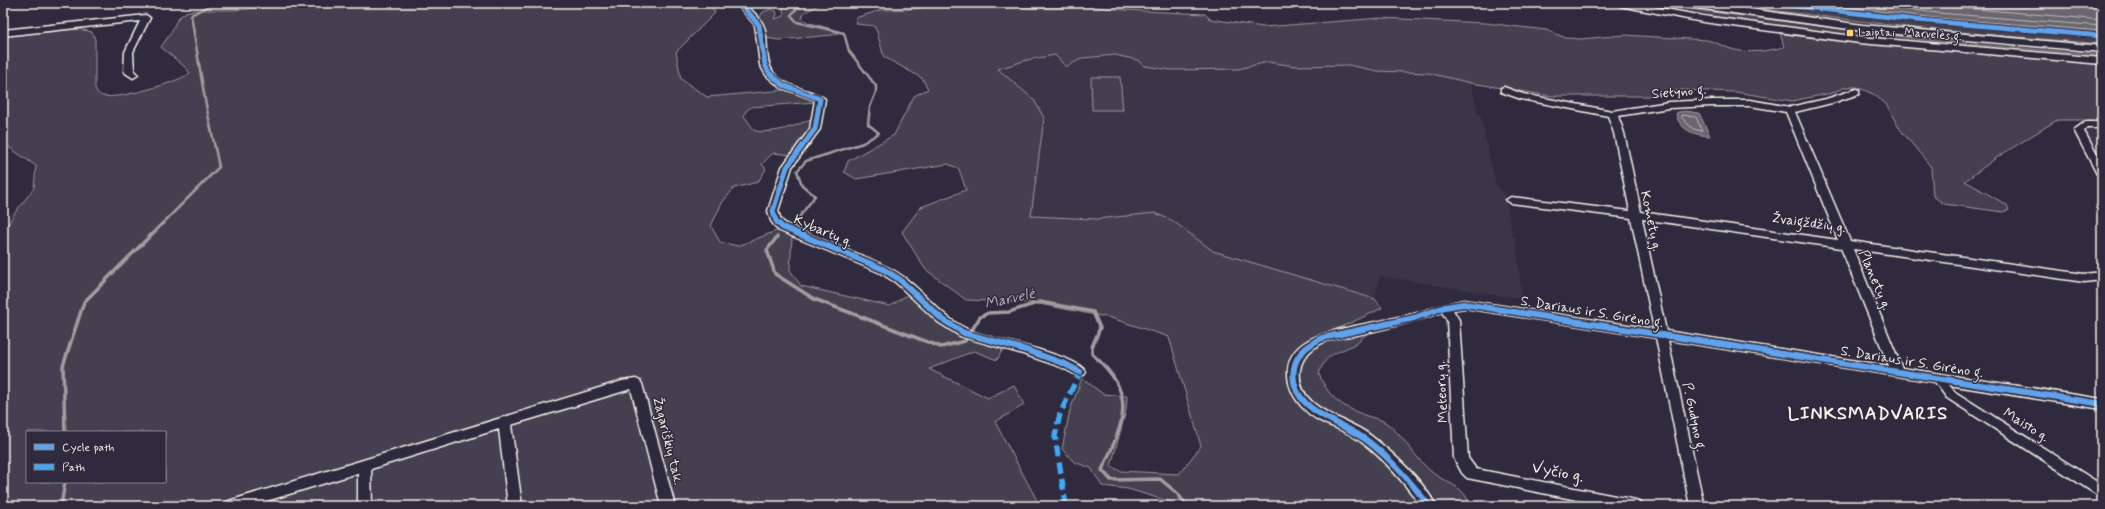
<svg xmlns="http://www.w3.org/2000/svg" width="2105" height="509" viewBox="0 0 2105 509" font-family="Mynerve,sans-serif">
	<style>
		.built { fill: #3b3647 }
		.green { fill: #454050; stroke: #9c989c; fill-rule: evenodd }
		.water { fill: #6a6670; stroke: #a19ea0 }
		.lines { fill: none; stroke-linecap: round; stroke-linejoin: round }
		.shore { stroke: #bdb9b8; stroke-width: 1 }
		.stream-far1 { stroke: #a19ea0; stroke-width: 2.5 }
		.stream { stroke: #a19ea0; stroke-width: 3.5 }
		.minor-casing { stroke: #f4f1e8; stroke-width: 3 }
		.major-casing { stroke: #f4f1e8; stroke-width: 3 }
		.minor { fill: #2f2a3d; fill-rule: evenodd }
		.major { fill: #2f2a3d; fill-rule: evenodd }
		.quiet { stroke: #3fa9f5; stroke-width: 5.5; stroke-dasharray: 11 5.5; stroke-linecap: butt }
		.cycleway-far1-casing { stroke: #2f2a3d; stroke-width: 7 }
		.cycleway-casing { stroke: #2f2a3d; stroke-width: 9 }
		.cycleway-far1 { stroke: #60a3ed; stroke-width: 5 }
		.cycleway { stroke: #60a3ed; stroke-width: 6 }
		.poi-dot { fill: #ffd166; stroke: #2f2a3d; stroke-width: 1.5 }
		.labels { text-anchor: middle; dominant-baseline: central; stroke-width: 3; stroke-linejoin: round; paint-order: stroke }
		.far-poi-label { font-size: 12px; fill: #f4f1e8; stroke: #2f2a3d; text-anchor: start }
		.far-street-label { font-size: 12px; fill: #f4f1e8; stroke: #2f2a3d }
		.street-label { font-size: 14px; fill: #f4f1e8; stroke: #2f2a3d }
		.water-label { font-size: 15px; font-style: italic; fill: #b6b2b2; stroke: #2f2a3d }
		.near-street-label { font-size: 17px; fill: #f4f1e8; stroke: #2f2a3d }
		.district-label { font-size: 18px; font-weight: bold; letter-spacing: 1px; fill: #f4f1e8; stroke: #2f2a3d }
	</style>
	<rect width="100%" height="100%" fill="#2f2a3d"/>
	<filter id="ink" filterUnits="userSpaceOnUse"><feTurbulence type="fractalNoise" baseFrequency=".025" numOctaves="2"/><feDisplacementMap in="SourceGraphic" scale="8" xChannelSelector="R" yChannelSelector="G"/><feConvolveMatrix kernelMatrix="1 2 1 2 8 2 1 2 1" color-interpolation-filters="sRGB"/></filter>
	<g filter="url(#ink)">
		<path class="built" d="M1055,55L1066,66L1083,58L1115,55L1138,60L1145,66L1238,69L1268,62L1295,66L1348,65L1377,71L1428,73L1471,83L1478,114H1480L1496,185L1505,195L1513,237L1516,238L1522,299L1380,276L1375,299L1213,251L1173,221L1155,213L1096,219L1030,216L1044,118L1034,100L998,69L1027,60Z
			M2085,128H2102V164L2084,133Z"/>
		<path class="green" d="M287,3H710L715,13L676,52L681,79L707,97L785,90L815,99L816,102L751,107L746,111L744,116L755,131C775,134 797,126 814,117L813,127L792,155L773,153L762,164L766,169L758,182L734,188L722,203L711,226L720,242L738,246L781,229L792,237L790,270L801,286L890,306L907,295L952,330L1004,347L997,360L974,351L929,369L988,398L1014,385L1024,405L995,422L1040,506H3V233L14,214L34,188L36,166L3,143V35C32,32 64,24 92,32L95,39V88C97,92 98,95 103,96C117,100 180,82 190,73L186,68L161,47L170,34L178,18L186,12L194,10H234L271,7ZM27,432H165V482H27Z
			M786,3H822L804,13L802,18L807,22L839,31L837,34L832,35L779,40L765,38L758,20L763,12L771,9L776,11L777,14L775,19L784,16L783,8Z
			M982,3L1031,8H1061L1080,5L1124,10L1205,14L1210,19L1263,27L1381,18L1485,23L1546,30L1566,38L1581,39L1624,35L1707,40C1716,42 1722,46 1731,49C1747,54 1768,51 1784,47L1780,32L1631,3H1656L1696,10L1927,40L2102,55V120H2057L1996,158L1965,181L2007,205L2009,210L2003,212L1944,204L1933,196L1931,167L1899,128L1886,104L1873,94L1857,87H1846L1832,93L1792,101L1736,92L1681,90L1648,96H1551L1471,83L1428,73L1377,71L1348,65L1295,66L1268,62L1238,69L1171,70L1145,66L1138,60L1115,55L1083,58L1066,67L1055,55L1027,60L998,69L1034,100L1044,118L1031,216L1096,219L1155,213L1173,221L1213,251L1375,299L1382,308C1368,315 1353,322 1338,328C1324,335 1306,336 1295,350C1288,358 1288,368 1289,378C1296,424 1337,422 1367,446C1389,463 1405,485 1423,506H1174L1171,502L1128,489L1102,486L1091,468L1074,462L1062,449L1070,410L1082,378L1103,394L1127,396L1126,411L1111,466L1120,471L1179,474L1201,446L1169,337L1111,318L1034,303L966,300L925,269L902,232L921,207L966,190L959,169L948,164L856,179L844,172L848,161L894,135L914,96L928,89L922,78L884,57L877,32L874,26L857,24L855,18L881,10L913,9L944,4Z
			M1714,3H1764L1909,21L2102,37V44L1924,29Z
			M1091,77H1120L1123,110H1092Z
			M1368,333C1364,336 1360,340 1356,343C1338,355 1327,350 1319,374C1329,399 1343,407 1367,416C1373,418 1380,419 1385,422C1401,432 1417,461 1433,473C1449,485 1462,484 1471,506H1436C1416,483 1398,457 1374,438C1359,426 1339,421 1323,411C1302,398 1287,365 1312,348C1327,337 1351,336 1368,333Z"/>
		<path class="water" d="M1779,3H2102V35L1937,22Z
			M1686,111L1699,113L1710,136C1695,135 1680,131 1676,114L1678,112Z"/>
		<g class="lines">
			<path class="shore" d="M1811,3L1937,18L2102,31
				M1854,3L1938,13L2102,26
				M1907,3L2102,20
				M1683,115L1696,117L1702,131L1693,129L1682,118Z"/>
			<path class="stream-far1" d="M162,224L219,167L205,100L191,15L214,3
				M794,224L815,196L802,185L797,171L806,161L863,143L879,133L868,124L870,107L876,92V86L849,51L844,33L797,22L791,15L800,5L806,3"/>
			<path class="stream" d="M793,225L794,223
				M777,237L767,250L775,274L814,299L941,347L965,341L980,317L988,313L1009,312L1040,302L1093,312L1100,328L1092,347V354C1138,394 1125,420 1102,470L1111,480L1160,479L1177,493L1187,506
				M65,432L63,366L84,302L163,223
				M61,506L65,482"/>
			<defs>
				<path id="minor" d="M736,3H744C751,11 760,16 764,27C769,41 764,59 773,72C786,90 815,89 825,99L820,129L792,167L778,211L781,220L786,224C808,234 830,243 853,252C870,259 887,265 902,276C925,292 941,317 967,329C989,340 1076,353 1086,372L1084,375H1076L1061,367L1023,354L960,336L938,322L895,282L879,272L778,230L771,221L768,211L782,167L810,129L815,100L780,87L766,75L760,65L755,25Z
					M1616,3H1633L1703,16L1860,37L2102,58V64L1860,43L1703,22L1620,6Z
					M146,15L150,18L133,52L134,71L138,75L133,78L124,72L125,52L140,21L3,36V30Z
					M1504,87L1523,94L1612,111L1669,102L1712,100H1750L1790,107L1826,99L1856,89L1859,90V94L1832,103L1795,112L1850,241L2084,274L2102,272V280L2084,282L1853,249L1902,368L2102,399V409L1949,385L1955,392L2102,485V498L1947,398L1935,382L1668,340L1704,506H1690L1656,338L1464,308L1453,310L1459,320L1468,458L1476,469L1636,500L1641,502L1643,506H1607L1467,478L1462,473L1454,458L1447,320L1442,312C1415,322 1388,328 1361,334C1349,337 1333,337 1322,343C1311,349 1302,357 1300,370C1295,410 1347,417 1370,435C1393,453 1423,480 1436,506H1421C1402,480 1379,452 1351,435C1335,426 1317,423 1304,409C1295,400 1288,387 1288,374C1287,338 1329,332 1355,326C1371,323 1387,320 1403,316C1424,312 1443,303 1464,300L1654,329L1631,218L1511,203L1506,200L1511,197L1630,211L1614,133L1608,116L1521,99L1501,92V88ZM1712,106H1750L1786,112L1838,240L1641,212L1624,133L1618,116L1669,108ZM1642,219L1841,248L1889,366L1666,331Z
					M2085,122H2102V128H2087L2084,131L2102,164V177L2097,174L2074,130Z
					M636,379L640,381L642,384L675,506H661L631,389L511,425L522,506H508L499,429L371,469L372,506H358V473L250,506H225L227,502L232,500L622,381Z"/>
				<path id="major" d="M1678,3H1706L1863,25L2102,46V52L1863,31L1683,6Z"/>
			</defs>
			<use href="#minor" class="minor-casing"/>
			<use href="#major" class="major-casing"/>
			<use href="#minor" class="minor"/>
			<use href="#major" class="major"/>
			<path class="quiet" d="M1066,506L1055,436L1060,414L1080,372"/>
			<defs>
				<path id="cycleway-far1" d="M740,3L759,25L765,65L769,73L783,85L820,99L815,129L787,167L773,211L776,221L779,224
					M1769,3L1916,20L2102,36"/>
				<path id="cycleway" d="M778,223L782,227L883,269L899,279L942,319L964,333L1026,350L1065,364L1080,372
					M1429,506C1411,482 1392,460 1369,442C1344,421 1287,412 1294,368C1297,353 1309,344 1322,338L1414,318L1445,307L1464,304L2102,404"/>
			</defs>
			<use href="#cycleway-far1" class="cycleway-far1-casing"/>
			<use href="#cycleway" class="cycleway-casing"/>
			<use href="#cycleway-far1" class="cycleway-far1"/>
			<use href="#cycleway" class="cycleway"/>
		</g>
	</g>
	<rect class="poi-dot" x="1846" y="29" width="8" height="8" rx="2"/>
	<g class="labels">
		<g class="far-poi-label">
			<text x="1858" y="33">Laiptai</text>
		</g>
		<g class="far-street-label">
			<text transform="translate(1933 35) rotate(5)">Marvelės g.</text>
		</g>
		<g class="street-label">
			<text transform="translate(1679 92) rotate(-5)">Sietyno g.</text>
			<text transform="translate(1651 221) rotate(78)">Kometų g.</text>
			<text transform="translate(1809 223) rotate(8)">Žvaigždžių g.</text>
			<text transform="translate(823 231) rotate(23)">Kybartų g.</text>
			<text transform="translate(1875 280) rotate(67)">Planetų g.</text>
			<text transform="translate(1592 312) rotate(9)">S. Dariaus ir S. Girėno g.</text>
			<text transform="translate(1912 362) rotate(9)">S. Dariaus ir S. Girėno g.</text>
			<text transform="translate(1442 392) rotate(-93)">Meteorų g.</text>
			<text transform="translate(1694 417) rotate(78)">P. Gudyno g.</text>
			<text transform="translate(2026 425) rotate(32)">Maisto g.</text>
			<text transform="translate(668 441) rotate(76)">Žagariškių tak.</text>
		</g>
		<g class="water-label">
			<text transform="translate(1010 299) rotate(-12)">Marvelė</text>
		</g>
		<g class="near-street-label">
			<text transform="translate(1558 472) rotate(11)">Vyčio g.</text>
		</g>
		<g class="district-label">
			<text x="1868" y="414">LINKSMADVARIS</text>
		</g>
	</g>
	<rect width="2105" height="509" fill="none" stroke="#2f2a3d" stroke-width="16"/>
	<rect x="8" y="8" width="2089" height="493" fill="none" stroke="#f4f1e8" stroke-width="1.5" filter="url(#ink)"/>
	<rect x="26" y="431" width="140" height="52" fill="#2f2a3d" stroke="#7e7a81"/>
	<rect x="34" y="444" width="20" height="6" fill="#60a3ed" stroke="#7e7a81"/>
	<text x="62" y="451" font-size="12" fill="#f4f1e8">Cycle path</text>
	<rect x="34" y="464" width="20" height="6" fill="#3fa9f5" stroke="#7e7a81"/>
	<text x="62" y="471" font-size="12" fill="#f4f1e8">Path</text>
</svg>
